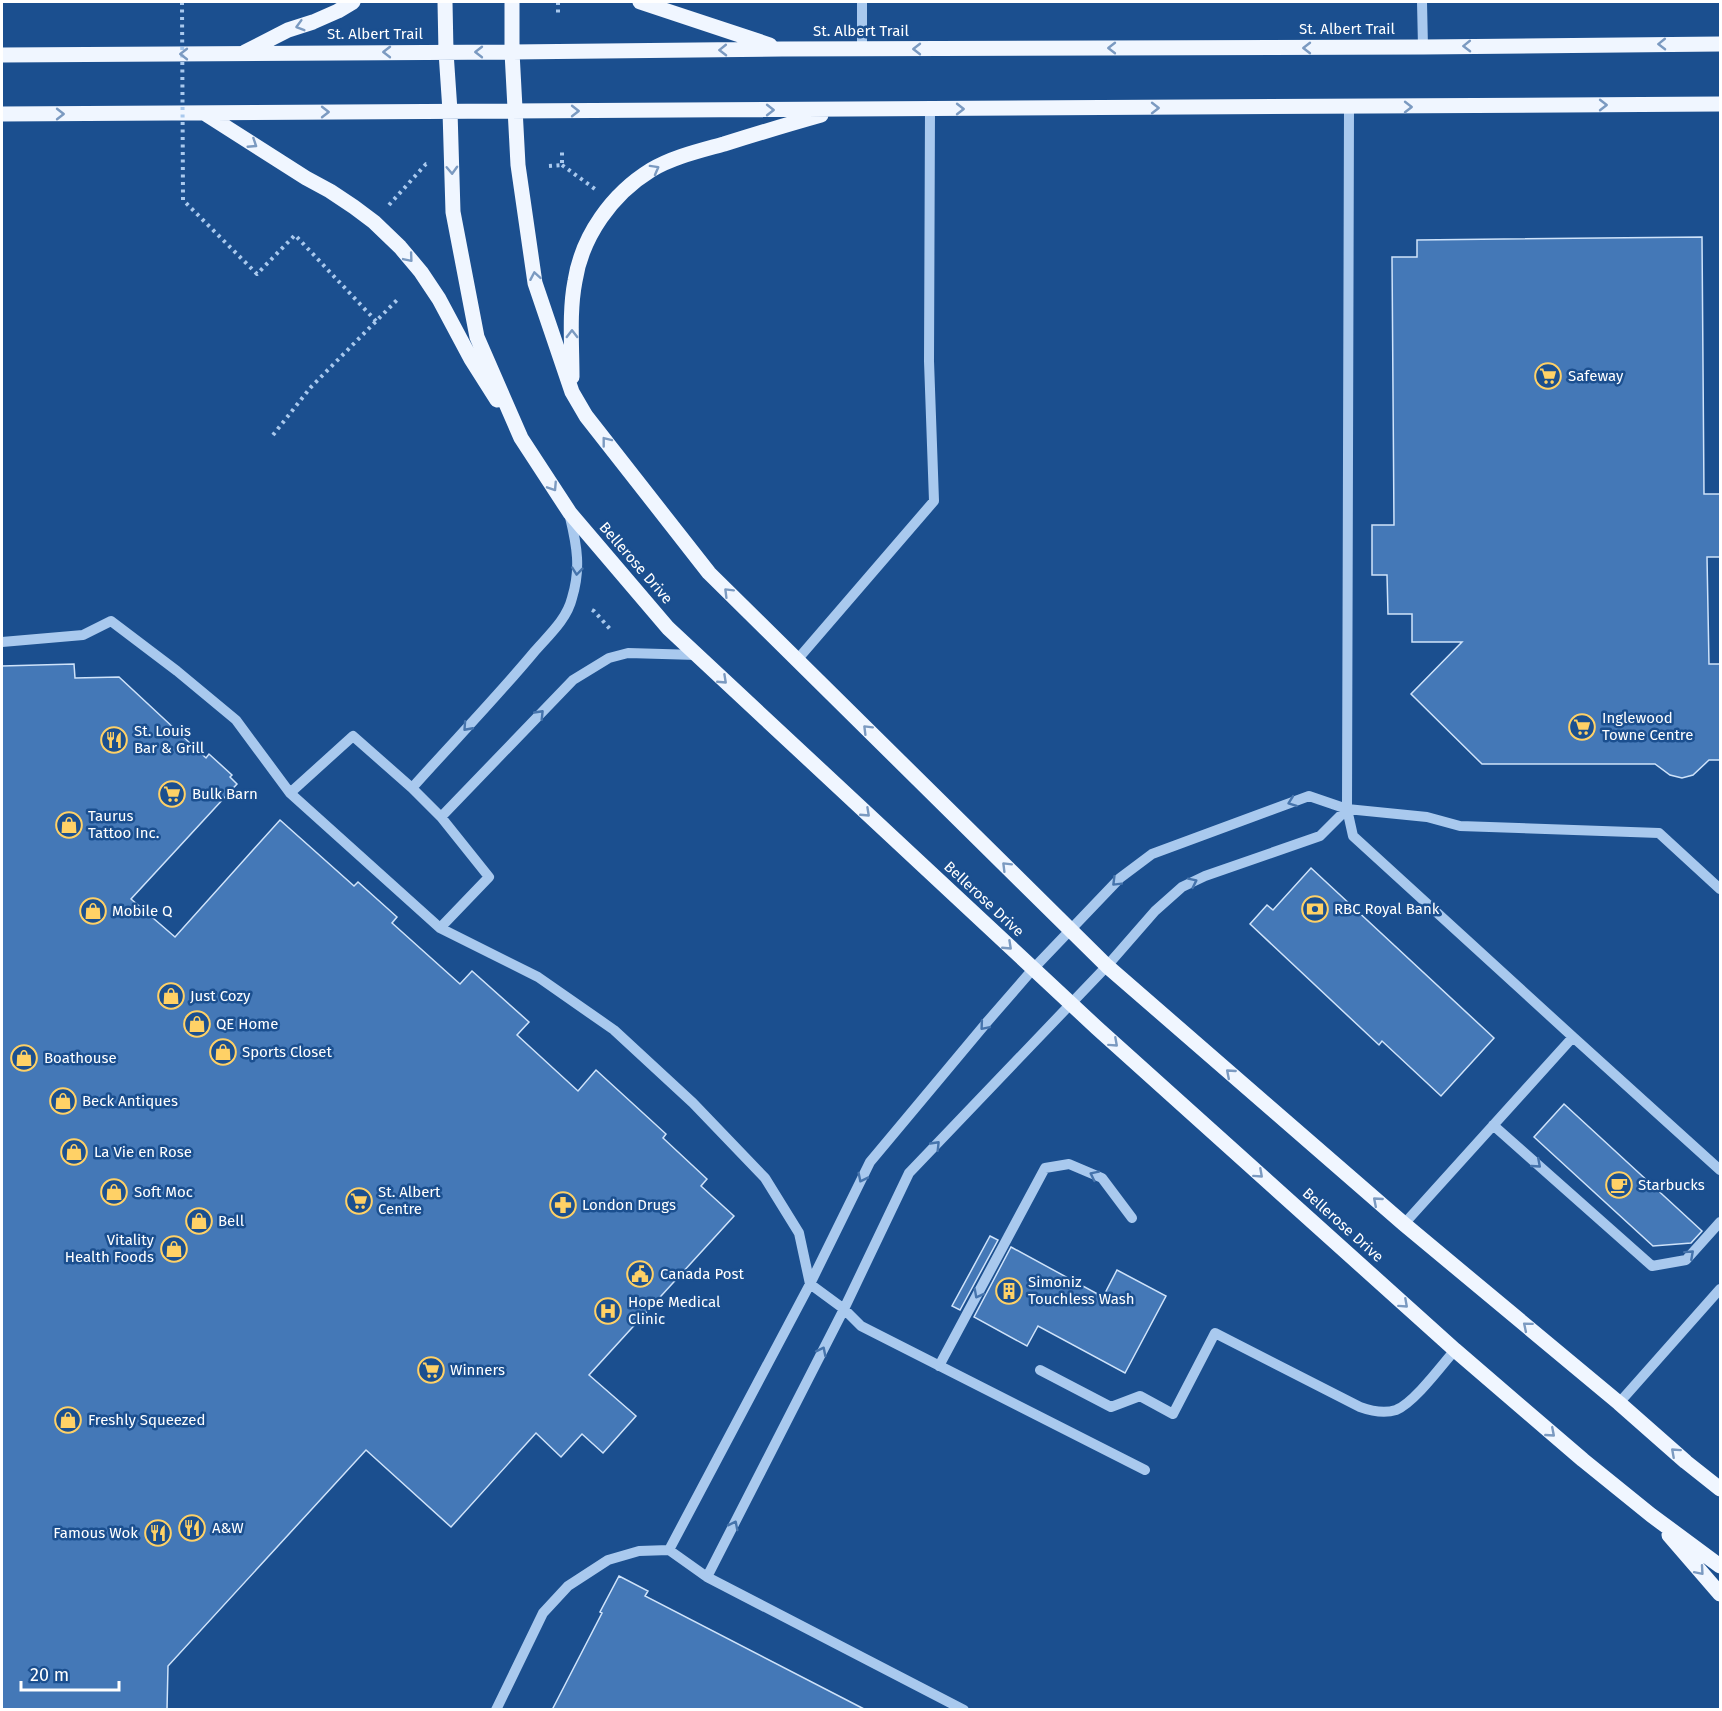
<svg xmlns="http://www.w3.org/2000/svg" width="1722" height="1711" font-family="'Fira Sans',sans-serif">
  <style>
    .building { fill: #4478b7; stroke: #cfe3fa; stroke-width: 1.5 }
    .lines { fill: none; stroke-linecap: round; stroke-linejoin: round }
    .path { stroke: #a9c9ee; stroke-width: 4; stroke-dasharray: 3 4.5; stroke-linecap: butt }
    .minor { stroke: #a9c9ee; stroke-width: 10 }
    .major { stroke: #f0f6ff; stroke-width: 15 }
    .path-bridge { stroke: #a9c9ee; stroke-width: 4; stroke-dasharray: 3 4.5; stroke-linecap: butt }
    .oneway { stroke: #7b9ac1 }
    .oneway2 { stroke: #4674ac }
    .labels { text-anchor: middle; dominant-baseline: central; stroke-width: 5; stroke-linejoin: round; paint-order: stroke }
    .street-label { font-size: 15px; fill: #fff; stroke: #1b4f8f }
    .poi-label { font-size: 15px; fill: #fff; stroke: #1b4f8f; text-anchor: start }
  </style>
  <rect width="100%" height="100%" fill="#1b4f8f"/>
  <!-- building -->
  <path class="building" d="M 1702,237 L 1704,494 L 1720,494 L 1720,557 L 1707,557 L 1709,664 L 1720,664 L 1720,760 L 1709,760 L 1693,775 L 1682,778 L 1670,775 L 1655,764 L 1482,764 L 1411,694 L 1462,642 L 1412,642 L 1412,614 L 1388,614 L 1387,575 L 1372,575 L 1372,525 L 1394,525 L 1392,257 L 1417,257 L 1417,240 Z
    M 74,664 L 75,678 L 119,677 L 206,758 L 209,754 L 232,775 L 230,777 L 237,784 L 131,899 L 175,937 L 280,820 L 354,886 L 358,882 L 397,917 L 392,923 L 460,984 L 472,971 L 529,1022 L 517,1035 L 578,1091 L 596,1070 L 666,1134 L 663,1138 L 707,1179 L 701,1186 L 734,1216 L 589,1375 L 636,1416 L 603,1453 L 582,1434 L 561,1457 L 536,1433 L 451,1527 L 366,1450 L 168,1666 L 167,1710 L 2,1710 L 2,666 Z
    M 1311,868 L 1494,1038 L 1441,1096 L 1382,1041 L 1379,1045 L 1250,924 L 1267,905 L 1273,910 Z
    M 1564,1104 L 1702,1231 L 1691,1243 L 1653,1246 L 1534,1137 Z
    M 990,1236 L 998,1240 L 960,1310 L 952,1306 Z
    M 1011,1247 L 1103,1297 L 1117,1270 L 1166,1296 L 1125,1373 L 1038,1326 L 1027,1346 L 974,1317 Z
    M 619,1576 L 648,1591 L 645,1596 L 866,1710 L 552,1710 L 602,1613 L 600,1612 Z"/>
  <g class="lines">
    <!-- path -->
    <path class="path" d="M 558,2 L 558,14
      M 562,165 L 595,189
      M 549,166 L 562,165 L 562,150
      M 389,205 L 426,164 L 429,164
      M 273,435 L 311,387 L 397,300
      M 592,610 L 594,611 L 610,629"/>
    <!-- minor -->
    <path class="minor" d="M 1422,2 L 1423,47
      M 862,50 L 862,2
      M 1349,107 L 1347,809 L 1353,836 L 1573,1037
      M 2,642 L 83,635 L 111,621 L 177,671 L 236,720 L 290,793 L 440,928 L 538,977 L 614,1030 L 693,1103 L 765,1178 L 799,1233 L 810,1284 L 844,1309 L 861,1326 L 1145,1470
      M 797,660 L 934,501 L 929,361 L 930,109
      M 412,788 C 453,742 496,698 535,651 C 549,635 567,619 572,598 C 581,569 577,546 570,517
      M 290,793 L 353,736 L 412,788 L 441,817 L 489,877 L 440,928
      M 441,817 L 573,680 L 609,658 L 628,653 L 697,655
      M 1493,1125 L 1652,1266 L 1686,1260 L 1720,1222
      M 1404,1224 L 1573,1037 L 1720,1170
      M 939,1366 L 1045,1168 L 1069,1164 L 1102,1178 L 1132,1218
      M 1040,1370 L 1111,1407 L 1140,1396 L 1173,1414 L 1215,1333 L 1360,1407 C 1371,1411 1384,1414 1396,1410 C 1414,1403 1442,1365 1455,1350
      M 1619,1403 L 1720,1289
      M 669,1550 L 810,1284 L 870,1162 L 987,1022 L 1033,969 L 1120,878 L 1152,854 L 1309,796 L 1347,809 L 1427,817 L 1460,826 L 1659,833 L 1720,889
      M 707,1577 L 844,1309 L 909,1173 L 1107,966 L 1155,911 L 1182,887 L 1205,876 L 1320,836 L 1347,809
      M 496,1710 L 543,1613 L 568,1586 L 608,1560 L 639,1551 L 669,1550 L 707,1577 L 964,1710"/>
    <!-- major -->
    <path class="major" d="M 445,2 L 446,52 L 450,111 L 453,212 L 477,337 L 521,438 L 570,513 L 668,628 L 1097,1028 L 1455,1350 L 1583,1460 L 1651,1515 L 1720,1566
      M 512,2 L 512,52 L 518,165 L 535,283 L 572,392 L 586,416 L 709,573 L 1107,966 L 1404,1224 L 1619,1403 L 1686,1462 L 1720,1489
      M 640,2 L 770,45
      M 245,52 L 288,30 L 313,22 L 338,11 L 353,2
      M 2,55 L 512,52 L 782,49 L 1423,47 L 1720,44
      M 204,113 L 306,178 L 330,191 L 354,207 L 374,222 L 400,247 L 421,272 L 439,299 L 471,359 L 497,400
      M 2,114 L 1720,104
      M 572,377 C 572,345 569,312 575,281 C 582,236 612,194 651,170 C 673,157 699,151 724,144 C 756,134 789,124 821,115
      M 1669,1535 L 1720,1594"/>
    <!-- path-bridge -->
    <path class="path-bridge" d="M 182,2 L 183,200 L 257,274 L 295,235 L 376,321"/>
  </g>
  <!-- one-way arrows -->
  <defs><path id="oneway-chevron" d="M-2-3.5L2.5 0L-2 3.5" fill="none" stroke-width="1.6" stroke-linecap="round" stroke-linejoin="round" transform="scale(1.5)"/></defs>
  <g class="oneway">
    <use href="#oneway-chevron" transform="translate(300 26) rotate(164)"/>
    <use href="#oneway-chevron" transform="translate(1662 44) rotate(179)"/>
    <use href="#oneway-chevron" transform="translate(1467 46) rotate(179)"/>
    <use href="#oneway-chevron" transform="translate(1112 48) rotate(180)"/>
    <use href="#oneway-chevron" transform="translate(1307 48) rotate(180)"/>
    <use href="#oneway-chevron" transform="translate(917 49) rotate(180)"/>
    <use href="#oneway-chevron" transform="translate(723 50) rotate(179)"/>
    <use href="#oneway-chevron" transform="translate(387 52) rotate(180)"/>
    <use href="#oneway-chevron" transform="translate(479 52) rotate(-180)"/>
    <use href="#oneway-chevron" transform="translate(184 54) rotate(180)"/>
    <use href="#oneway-chevron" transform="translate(1603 105)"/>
    <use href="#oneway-chevron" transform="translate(1408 107)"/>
    <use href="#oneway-chevron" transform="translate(1155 108)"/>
    <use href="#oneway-chevron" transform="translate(960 109)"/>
    <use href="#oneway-chevron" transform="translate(770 110)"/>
    <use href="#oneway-chevron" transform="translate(575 111)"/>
    <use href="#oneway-chevron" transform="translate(325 112)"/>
    <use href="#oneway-chevron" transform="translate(60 114)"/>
    <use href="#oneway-chevron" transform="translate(253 144) rotate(33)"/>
    <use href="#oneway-chevron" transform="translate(655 169) rotate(-29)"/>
    <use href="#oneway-chevron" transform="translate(452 170) rotate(88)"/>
    <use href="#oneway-chevron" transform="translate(409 258) rotate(50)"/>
    <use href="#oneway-chevron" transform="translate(535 276) rotate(-100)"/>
    <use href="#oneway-chevron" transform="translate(572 334) rotate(-90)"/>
    <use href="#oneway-chevron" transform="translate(606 441) rotate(-128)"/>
    <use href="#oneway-chevron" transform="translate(553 487) rotate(57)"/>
    <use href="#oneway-chevron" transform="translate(728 592) rotate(-135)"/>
    <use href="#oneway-chevron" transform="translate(723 680) rotate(43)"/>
    <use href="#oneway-chevron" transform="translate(867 729) rotate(-135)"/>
    <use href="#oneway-chevron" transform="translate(866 813) rotate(43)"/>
    <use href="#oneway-chevron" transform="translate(1006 866) rotate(-135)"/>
    <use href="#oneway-chevron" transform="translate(1008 946) rotate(43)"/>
    <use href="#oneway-chevron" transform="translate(1114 1043) rotate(42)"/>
    <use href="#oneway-chevron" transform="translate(1230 1073) rotate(-139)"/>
    <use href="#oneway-chevron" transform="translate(1259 1174) rotate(42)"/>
    <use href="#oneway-chevron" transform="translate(1377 1201) rotate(-139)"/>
    <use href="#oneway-chevron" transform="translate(1404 1304) rotate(42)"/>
    <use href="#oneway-chevron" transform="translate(1527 1326) rotate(-140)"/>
    <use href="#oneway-chevron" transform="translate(1551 1433) rotate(41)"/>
    <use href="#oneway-chevron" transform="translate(1675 1452) rotate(-138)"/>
    <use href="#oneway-chevron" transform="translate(1700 1571) rotate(49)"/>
  </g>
  <g class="oneway2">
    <use href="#oneway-chevron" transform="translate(577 571) rotate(96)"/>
    <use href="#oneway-chevron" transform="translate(540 714) rotate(-46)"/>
    <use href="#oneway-chevron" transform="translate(467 727) rotate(132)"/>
    <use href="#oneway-chevron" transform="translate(1292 802) rotate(160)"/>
    <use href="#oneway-chevron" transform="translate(1116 882) rotate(135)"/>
    <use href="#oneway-chevron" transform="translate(1193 882) rotate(-26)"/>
    <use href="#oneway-chevron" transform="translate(984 1026) rotate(130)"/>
    <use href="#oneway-chevron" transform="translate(936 1145) rotate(-46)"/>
    <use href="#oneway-chevron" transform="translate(1537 1164) rotate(41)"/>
    <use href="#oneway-chevron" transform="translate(1094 1175) rotate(-154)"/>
    <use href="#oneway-chevron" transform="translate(862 1178) rotate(116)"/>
    <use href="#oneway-chevron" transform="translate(1690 1254) rotate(-42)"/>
    <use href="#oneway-chevron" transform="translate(978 1294) rotate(118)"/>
    <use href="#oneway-chevron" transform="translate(822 1351) rotate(-63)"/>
    <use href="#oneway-chevron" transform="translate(734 1525) rotate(-63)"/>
  </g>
  <!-- icons -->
  <defs>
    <g id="supermarket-ring" transform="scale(1.35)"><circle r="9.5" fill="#1b4f8f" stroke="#ffd166" stroke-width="1.5"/><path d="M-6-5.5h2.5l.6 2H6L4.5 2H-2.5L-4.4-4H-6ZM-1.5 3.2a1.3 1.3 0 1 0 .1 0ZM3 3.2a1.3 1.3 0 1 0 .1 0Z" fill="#ffd166"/></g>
    <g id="restaurant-ring" transform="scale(1.35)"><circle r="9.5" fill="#1b4f8f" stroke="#ffd166" stroke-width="1.5"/><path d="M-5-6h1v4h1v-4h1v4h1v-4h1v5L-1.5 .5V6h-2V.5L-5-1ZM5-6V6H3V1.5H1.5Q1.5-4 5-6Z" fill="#ffd166"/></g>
    <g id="shop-ring" transform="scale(1.35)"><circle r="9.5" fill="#1b4f8f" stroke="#ffd166" stroke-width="1.5"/><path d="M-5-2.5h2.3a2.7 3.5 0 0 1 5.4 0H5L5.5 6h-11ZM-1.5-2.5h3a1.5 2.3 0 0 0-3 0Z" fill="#ffd166"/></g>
    <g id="bank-ring" transform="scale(1.35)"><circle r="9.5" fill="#1b4f8f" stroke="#ffd166" stroke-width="1.5"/><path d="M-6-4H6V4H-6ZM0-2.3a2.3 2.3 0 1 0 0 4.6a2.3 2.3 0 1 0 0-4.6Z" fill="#ffd166"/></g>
    <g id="cafe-ring" transform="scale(1.35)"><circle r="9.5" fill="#1b4f8f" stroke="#ffd166" stroke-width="1.5"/><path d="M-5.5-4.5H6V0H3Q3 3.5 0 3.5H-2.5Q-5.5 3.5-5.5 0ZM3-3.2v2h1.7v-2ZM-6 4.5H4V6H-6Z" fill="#ffd166"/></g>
    <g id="pharmacy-ring" transform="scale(1.35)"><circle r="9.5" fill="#1b4f8f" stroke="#ffd166" stroke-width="1.5"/><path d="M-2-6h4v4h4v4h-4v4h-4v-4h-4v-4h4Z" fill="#ffd166"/></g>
    <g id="civic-ring" transform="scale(1.35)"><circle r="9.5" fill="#1b4f8f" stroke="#ffd166" stroke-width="1.5"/><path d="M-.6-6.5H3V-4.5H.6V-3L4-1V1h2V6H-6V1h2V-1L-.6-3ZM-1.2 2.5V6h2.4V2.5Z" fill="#ffd166"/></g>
    <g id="building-ring" transform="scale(1.35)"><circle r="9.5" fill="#1b4f8f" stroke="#ffd166" stroke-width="1.5"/><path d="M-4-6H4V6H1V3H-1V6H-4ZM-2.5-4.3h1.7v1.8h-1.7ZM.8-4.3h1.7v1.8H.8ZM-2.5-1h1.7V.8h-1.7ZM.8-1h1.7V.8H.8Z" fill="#ffd166"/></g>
    <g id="hospital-ring" transform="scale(1.35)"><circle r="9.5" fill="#1b4f8f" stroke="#ffd166" stroke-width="1.5"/><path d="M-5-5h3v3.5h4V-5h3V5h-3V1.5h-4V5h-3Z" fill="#ffd166"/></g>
  </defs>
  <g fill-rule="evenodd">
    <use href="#supermarket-ring" x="1548" y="376"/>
    <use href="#supermarket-ring" x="1582" y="727"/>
    <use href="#restaurant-ring" x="114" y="740"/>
    <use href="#supermarket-ring" x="172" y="794"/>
    <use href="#shop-ring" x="69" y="825"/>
    <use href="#bank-ring" x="1315" y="909"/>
    <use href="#shop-ring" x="93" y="911"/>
    <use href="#shop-ring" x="171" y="996"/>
    <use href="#shop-ring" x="197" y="1024"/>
    <use href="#shop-ring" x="223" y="1052"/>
    <use href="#shop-ring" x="24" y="1058"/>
    <use href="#shop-ring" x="63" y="1101"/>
    <use href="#shop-ring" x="74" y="1152"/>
    <use href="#cafe-ring" x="1619" y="1185"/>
    <use href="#shop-ring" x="114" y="1192"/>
    <use href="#supermarket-ring" x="359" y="1201"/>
    <use href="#pharmacy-ring" x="563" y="1205"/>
    <use href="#shop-ring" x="199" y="1221"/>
    <use href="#shop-ring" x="174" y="1249"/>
    <use href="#civic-ring" x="640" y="1274"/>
    <use href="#building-ring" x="1009" y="1291"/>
    <use href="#hospital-ring" x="608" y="1311"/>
    <use href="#supermarket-ring" x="431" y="1370"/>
    <use href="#shop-ring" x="68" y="1420"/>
    <use href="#restaurant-ring" x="192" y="1528"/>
    <use href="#restaurant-ring" x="158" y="1533"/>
  </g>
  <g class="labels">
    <!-- street labels -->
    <g class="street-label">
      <text x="1347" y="29">St. Albert Trail</text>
      <text x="861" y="31">St. Albert Trail</text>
      <text x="375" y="34">St. Albert Trail</text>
      <text transform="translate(636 563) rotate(49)">Bellerose Drive</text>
      <text transform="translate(984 899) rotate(43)">Bellerose Drive</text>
      <text transform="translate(1343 1225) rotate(42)">Bellerose Drive</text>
    </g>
    <!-- poi labels -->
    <g class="poi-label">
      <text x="1568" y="376">Safeway</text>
      <text x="1602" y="718">Inglewood<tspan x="1602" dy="17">Towne Centre</tspan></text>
      <text x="134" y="731">St. Louis<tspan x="134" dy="17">Bar &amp; Grill</tspan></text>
      <text x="192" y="794">Bulk Barn</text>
      <text x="88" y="816">Taurus<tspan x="88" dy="17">Tattoo Inc.</tspan></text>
      <text x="1334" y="909">RBC Royal Bank</text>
      <text x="112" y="911">Mobile Q</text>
      <text x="190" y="996">Just Cozy</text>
      <text x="216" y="1024">QE Home</text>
      <text x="242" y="1052">Sports Closet</text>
      <text x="44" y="1058">Boathouse</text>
      <text x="82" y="1101">Beck Antiques</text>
      <text x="94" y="1152">La Vie en Rose</text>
      <text x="1638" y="1185">Starbucks</text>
      <text x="134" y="1192">Soft Moc</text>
      <text x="378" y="1192">St. Albert<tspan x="378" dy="17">Centre</tspan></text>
      <text x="582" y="1205">London Drugs</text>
      <text x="218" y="1221">Bell</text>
      <text x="154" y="1240" text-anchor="end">Vitality<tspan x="154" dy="17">Health Foods</tspan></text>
      <text x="660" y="1274">Canada Post</text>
      <text x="1028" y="1282">Simoniz<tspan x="1028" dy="17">Touchless Wash</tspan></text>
      <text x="628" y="1302">Hope Medical<tspan x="628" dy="17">Clinic</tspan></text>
      <text x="450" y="1370">Winners</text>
      <text x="88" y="1420">Freshly Squeezed</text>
      <text x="212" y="1528">A&amp;W</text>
      <text x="138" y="1533" text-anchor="end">Famous Wok</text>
    </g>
  </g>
  <!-- border -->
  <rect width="1722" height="1711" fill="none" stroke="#ffffff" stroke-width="6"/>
  <!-- scale -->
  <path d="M21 1681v9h98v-9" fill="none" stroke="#ffffff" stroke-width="3"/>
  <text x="30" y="1681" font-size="18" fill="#ffffff" stroke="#1b4f8f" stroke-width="4.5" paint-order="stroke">20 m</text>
</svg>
